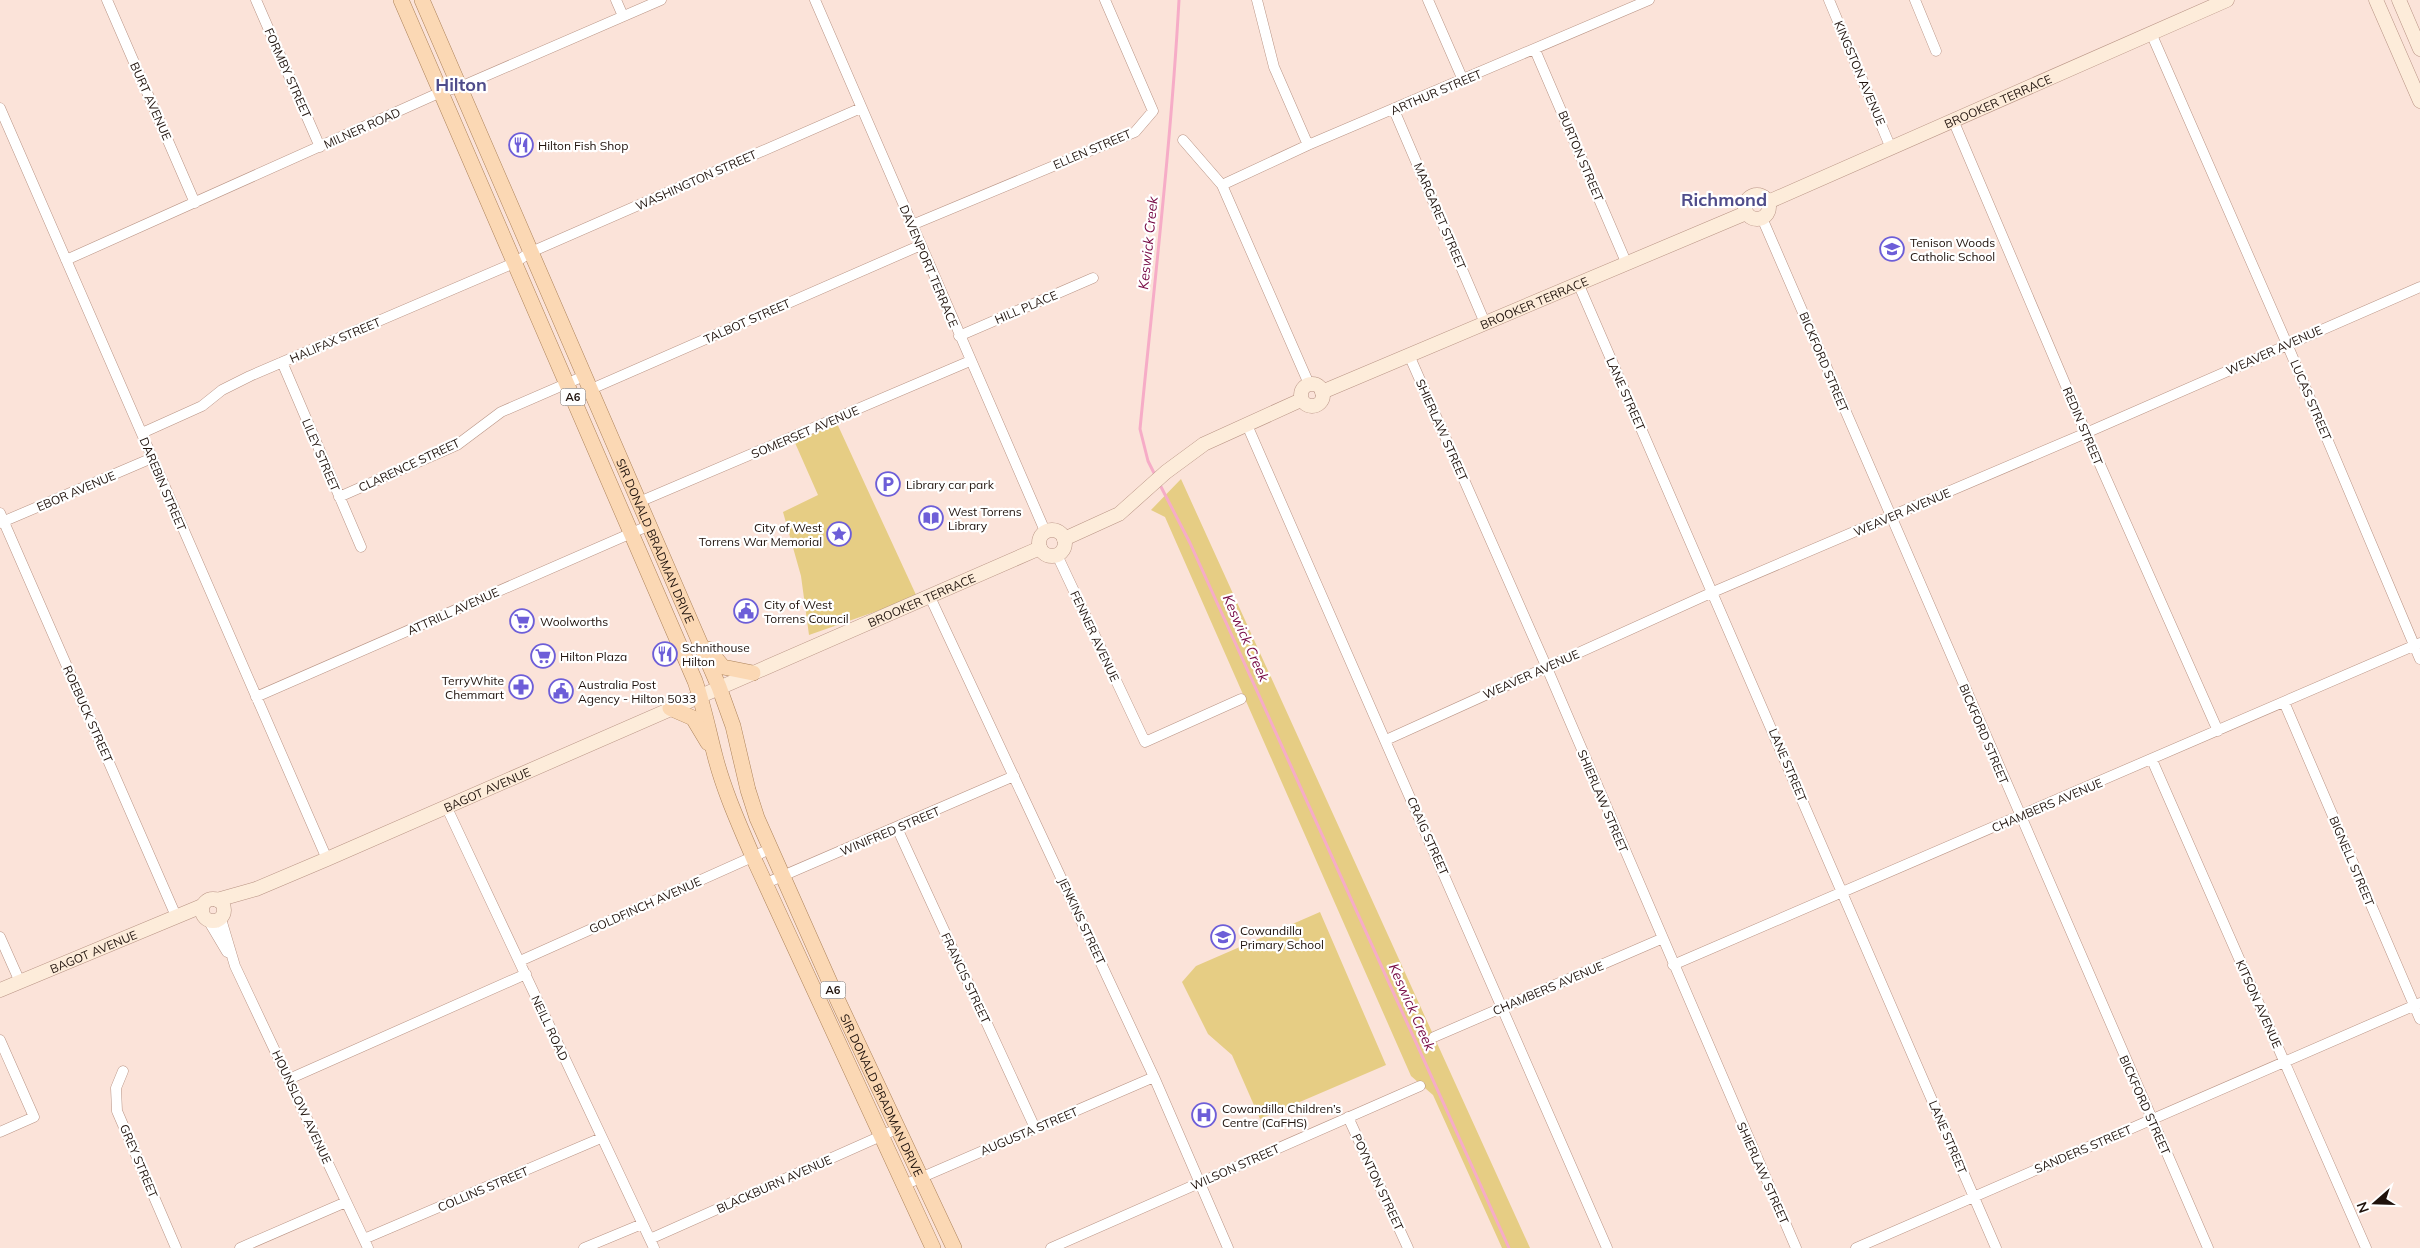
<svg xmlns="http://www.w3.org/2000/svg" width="2420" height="1248" font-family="Mulish,sans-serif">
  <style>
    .green { fill: #e6cd84 }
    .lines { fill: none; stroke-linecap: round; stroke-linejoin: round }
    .stream { stroke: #f6acc7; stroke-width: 3 }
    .street-casing { stroke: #b89384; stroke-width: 11 }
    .secondary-casing { stroke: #b89384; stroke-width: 15 }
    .primary-casing { stroke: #ac8259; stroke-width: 16 }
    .street { stroke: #fff; stroke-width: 10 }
    .secondary { stroke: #fdecda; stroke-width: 14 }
    .primary { stroke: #fbd8b4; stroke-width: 15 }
    .labels { text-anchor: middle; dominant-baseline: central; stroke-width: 4.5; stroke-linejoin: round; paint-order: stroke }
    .shield { fill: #fff; stroke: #625955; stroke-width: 1 }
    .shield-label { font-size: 11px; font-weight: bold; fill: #1f120c }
    .street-label { font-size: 12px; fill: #1f120c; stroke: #fff }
    .poi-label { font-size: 12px; fill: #1f120c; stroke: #fff; text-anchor: start }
    .water-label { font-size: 14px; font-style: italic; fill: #760944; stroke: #fff }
    .district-label { font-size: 18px; font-weight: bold; fill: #504d8b; stroke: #fff }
  </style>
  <rect width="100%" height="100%" fill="#fbe3d9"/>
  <!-- green -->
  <path class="green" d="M 835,419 L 917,597 L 809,635 L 801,576 L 783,512 L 818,495 L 792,436 Z
    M 1181,479 L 1530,1248 L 1502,1248 L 1433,1095 L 1411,1076 L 1165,517 L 1151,510 Z
    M 1320,912 L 1386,1065 L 1260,1119 L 1232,1055 L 1208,1034 L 1182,982 L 1196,966 Z"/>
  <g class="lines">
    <!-- stream -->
    <path class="stream" d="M 1156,477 L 1148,461 L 1140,429 C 1154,286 1171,144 1179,0
      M 1159,483 L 1190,543 L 1509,1248"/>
    <!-- street casing -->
    <g class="street-casing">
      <path id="street" d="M 107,0 L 195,203
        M 256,0 L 320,147
        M 616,0 L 623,16
        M 815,0 L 1045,531
        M 1257,0 L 1274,67 L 1308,145
        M 1428,0 L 1463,80
        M 1829,0 L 1890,146
        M 1915,0 L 1936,51
        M 2151,33 L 2287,344 L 2420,659
        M 1535,50 L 1626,262
        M 0,108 L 327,859
        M 1394,110 L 1485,323
        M 1953,120 L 2086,433 L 2218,731
        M 1183,140 L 1222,185
        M 1762,218 L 2208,1248
        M 912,225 L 1135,132 L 1153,111 L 1105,0
        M 66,260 L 441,92 L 460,87 L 661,0
        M 1578,283 L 1996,1248
        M 959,336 L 1093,278
        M 1409,355 L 1547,668 L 1796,1248
        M 282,362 L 361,547
        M 1309,384 L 1222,185 L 1308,145 L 1649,0
        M 573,397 L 921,245
        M 1247,425 L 1607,1248
        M 142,433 L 202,406 L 222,390 L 250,376 L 514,263 L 531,252 L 861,108
        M 339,497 L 457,445 L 501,412 L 584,376
        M 639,502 L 970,361
        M 0,513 L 176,916
        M 0,523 L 152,458
        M 1057,555 L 1145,742 L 1241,699
        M 930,597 L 1154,1077 L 1228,1248
        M 256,697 L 650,525
        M 2284,702 L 2420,1019
        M 1386,740 L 1713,592 L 2086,433 L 2420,287
        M 2152,760 L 2366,1248
        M 447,808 L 654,1248
        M 897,828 L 1035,1128
        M 764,884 L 1014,776
        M 221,919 L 235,966 L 368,1248
        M 208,920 L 227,952
        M 0,937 L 20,982
        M 520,961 L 770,849
        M 1673,965 L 2420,643
        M 1434,1037 L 1661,939
        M 0,1040 L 34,1117 L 0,1132
        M 123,1071 L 116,1088 L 117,1111 L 176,1248
        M 289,1079 L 526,974
        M 1348,1117 L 1408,1248
        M 904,1185 L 1154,1077
        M 364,1239 L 601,1138
        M 650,1239 L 899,1128
        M 240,1248 L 346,1202
        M 584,1248 L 642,1224
        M 1051,1248 L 1420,1086
        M 1856,1248 L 2420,1003"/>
    </g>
    <!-- secondary casing -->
    <g class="secondary-casing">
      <g id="secondary">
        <path d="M 2376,0 L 2420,101"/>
        <path d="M 2399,0 L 2420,49"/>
        <circle cx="1757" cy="207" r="12"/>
        <path id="s1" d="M 1768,202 L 2227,0"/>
        <circle cx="1312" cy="395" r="11"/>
        <path id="s2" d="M 1322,392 L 1746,213"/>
        <circle cx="1052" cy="543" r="13"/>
        <path d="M 1064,539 L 1119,514 L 1166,472 L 1204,444 L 1301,400"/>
        <circle cx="213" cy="910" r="11"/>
        <path id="s3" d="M 217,900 L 256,889 L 327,859 L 1040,548"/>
        <path id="s4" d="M 0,990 L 202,906"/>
      </g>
    </g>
    <!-- primary casing -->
    <g class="primary-casing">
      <g id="primary">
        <path d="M 401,0 L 695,681 C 704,707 708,729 715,756 C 724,791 739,824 753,857 L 933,1248"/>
        <path id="s5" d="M 422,0 L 719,687 L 733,726 L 748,790 L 757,818 L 839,1003 L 954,1248"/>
        <path d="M 708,649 L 723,667 L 753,673"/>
        <path d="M 670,708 L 693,718 L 708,743"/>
      </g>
    </g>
    <!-- street -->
    <use href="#street" class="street"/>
    <!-- secondary -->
    <use href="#secondary" class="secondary"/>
    <!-- primary -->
    <use href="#primary" class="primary"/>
  </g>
  <!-- icons -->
  <defs>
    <g id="restaurant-ring" transform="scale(1.25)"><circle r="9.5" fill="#fff" stroke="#6d5ed8" stroke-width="1.5"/><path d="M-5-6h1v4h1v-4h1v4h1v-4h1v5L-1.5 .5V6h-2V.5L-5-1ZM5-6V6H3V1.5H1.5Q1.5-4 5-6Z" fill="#6d5ed8"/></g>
    <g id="school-ring" transform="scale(1.25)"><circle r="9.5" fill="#fff" stroke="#6d5ed8" stroke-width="1.5"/><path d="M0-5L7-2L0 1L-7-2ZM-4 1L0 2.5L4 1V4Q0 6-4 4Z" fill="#6d5ed8"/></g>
    <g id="parking-ring" transform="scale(1.25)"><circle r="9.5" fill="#fff" stroke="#6d5ed8" stroke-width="1.5"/><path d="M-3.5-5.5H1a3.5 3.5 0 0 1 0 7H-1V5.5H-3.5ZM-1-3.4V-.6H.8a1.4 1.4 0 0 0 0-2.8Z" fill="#6d5ed8"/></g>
    <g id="library-ring" transform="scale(1.25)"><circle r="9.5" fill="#fff" stroke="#6d5ed8" stroke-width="1.5"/><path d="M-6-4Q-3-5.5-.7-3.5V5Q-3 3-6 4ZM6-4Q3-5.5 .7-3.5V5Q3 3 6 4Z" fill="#6d5ed8"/></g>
    <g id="sight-ring" transform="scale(1.25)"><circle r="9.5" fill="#fff" stroke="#6d5ed8" stroke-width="1.5"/><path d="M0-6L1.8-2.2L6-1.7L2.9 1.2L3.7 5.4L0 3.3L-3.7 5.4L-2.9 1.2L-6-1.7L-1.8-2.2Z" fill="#6d5ed8"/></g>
    <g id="civic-ring" transform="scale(1.25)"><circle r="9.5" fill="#fff" stroke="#6d5ed8" stroke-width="1.5"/><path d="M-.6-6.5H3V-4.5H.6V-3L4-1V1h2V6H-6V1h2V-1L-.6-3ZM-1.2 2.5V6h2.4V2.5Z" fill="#6d5ed8"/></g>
    <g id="supermarket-ring" transform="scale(1.25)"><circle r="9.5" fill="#fff" stroke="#6d5ed8" stroke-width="1.5"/><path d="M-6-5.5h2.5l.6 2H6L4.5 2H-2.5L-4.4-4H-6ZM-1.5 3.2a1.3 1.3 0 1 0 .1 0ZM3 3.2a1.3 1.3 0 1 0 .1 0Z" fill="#6d5ed8"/></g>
    <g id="pharmacy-ring" transform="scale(1.25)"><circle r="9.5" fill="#fff" stroke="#6d5ed8" stroke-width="1.5"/><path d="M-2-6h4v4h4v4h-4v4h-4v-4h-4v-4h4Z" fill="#6d5ed8"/></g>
    <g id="hospital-ring" transform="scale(1.25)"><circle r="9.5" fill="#fff" stroke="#6d5ed8" stroke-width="1.5"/><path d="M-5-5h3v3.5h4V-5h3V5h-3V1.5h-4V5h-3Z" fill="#6d5ed8"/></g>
  </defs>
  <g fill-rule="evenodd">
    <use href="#restaurant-ring" x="521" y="145"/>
    <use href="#school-ring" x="1892" y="249"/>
    <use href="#parking-ring" x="888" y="484"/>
    <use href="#library-ring" x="931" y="518"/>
    <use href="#sight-ring" x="839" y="534"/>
    <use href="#civic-ring" x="746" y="611"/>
    <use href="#supermarket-ring" x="522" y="621"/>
    <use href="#restaurant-ring" x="665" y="654"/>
    <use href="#supermarket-ring" x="543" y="656"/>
    <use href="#pharmacy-ring" x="521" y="687"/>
    <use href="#civic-ring" x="561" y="691"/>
    <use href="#school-ring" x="1223" y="937"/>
    <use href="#hospital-ring" x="1204" y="1115"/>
  </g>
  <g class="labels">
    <!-- shield labels -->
    <g class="shield">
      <rect x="560.5" y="388.5" width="25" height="17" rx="4"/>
      <rect x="820.5" y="981.5" width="25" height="17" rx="4"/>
    </g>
    <g class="shield-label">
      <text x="573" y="397">A6</text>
      <text x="833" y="990">A6</text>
    </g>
    <!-- street labels -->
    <g class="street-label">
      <text transform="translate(288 73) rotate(66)">FORMBY STREET</text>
      <text transform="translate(1860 73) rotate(67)">KINGSTON AVENUE</text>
      <text transform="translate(1436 92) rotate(-23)">ARTHUR STREET</text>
      <text stroke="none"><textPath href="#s1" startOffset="251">BROOKER TERRACE</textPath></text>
      <text transform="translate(151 101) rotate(66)">BURT AVENUE</text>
      <text transform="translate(362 128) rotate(-24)">MILNER ROAD</text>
      <text transform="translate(1092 149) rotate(-23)">ELLEN STREET</text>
      <text transform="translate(1581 156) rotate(67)">BURTON STREET</text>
      <text transform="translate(696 180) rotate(-24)">WASHINGTON STREET</text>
      <text transform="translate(1440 216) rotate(67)">MARGARET STREET</text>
      <text transform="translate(929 266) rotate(67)">DAVENPORT TERRACE</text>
      <text stroke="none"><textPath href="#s2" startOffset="230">BROOKER TERRACE</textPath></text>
      <text transform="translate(1026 307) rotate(-23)">HILL PLACE</text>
      <text transform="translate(747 321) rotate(-24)">TALBOT STREET</text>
      <text transform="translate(335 340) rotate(-23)">HALIFAX STREET</text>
      <text transform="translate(2274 350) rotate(-24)">WEAVER AVENUE</text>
      <text transform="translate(1824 362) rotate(67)">BICKFORD STREET</text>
      <text transform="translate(1626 394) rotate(66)">LANE STREET</text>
      <text transform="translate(2311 400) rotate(67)">LUCAS STREET</text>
      <text transform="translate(2083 426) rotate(67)">REDIN STREET</text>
      <text transform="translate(1442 430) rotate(66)">SHIERLAW STREET</text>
      <text transform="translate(805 432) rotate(-23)">SOMERSET AVENUE</text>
      <text transform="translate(321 455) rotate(67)">LILEY STREET</text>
      <text transform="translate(409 465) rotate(-25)">CLARENCE STREET</text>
      <text transform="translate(163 484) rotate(67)">DAREBIN STREET</text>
      <text transform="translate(76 491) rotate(-23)">EBOR AVENUE</text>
      <text transform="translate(1902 512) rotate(-23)">WEAVER AVENUE</text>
      <text stroke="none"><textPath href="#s5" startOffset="589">SIR DONALD BRADMAN DRIVE</textPath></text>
      <text stroke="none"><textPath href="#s3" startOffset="766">BROOKER TERRACE</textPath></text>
      <text transform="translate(453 611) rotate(-24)">ATTRILL AVENUE</text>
      <text transform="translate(1095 636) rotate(65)">FENNER AVENUE</text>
      <text transform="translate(1531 674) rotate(-24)">WEAVER AVENUE</text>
      <text transform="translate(88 714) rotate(66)">ROEBUCK STREET</text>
      <text transform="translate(1984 734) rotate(67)">BICKFORD STREET</text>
      <text transform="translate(1788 765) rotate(67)">LANE STREET</text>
      <text stroke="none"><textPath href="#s3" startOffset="292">BAGOT AVENUE</textPath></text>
      <text transform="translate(1603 801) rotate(67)">SHIERLAW STREET</text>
      <text transform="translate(2047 805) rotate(-23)">CHAMBERS AVENUE</text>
      <text transform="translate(890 831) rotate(-23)">WINIFRED STREET</text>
      <text transform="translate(1428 836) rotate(66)">CRAIG STREET</text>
      <text transform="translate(2352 861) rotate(67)">BIGNELL STREET</text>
      <text transform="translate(645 905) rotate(-24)">GOLDFINCH AVENUE</text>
      <text transform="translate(1082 921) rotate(65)">JENKINS STREET</text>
      <text stroke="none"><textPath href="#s4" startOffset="101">BAGOT AVENUE</textPath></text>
      <text transform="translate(966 978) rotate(65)">FRANCIS STREET</text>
      <text transform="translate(1548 988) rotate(-23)">CHAMBERS AVENUE</text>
      <text transform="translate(2259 1004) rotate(66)">KITSON AVENUE</text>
      <text transform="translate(550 1028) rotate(65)">NEILL ROAD</text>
      <text stroke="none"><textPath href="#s5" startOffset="1189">SIR DONALD BRADMAN DRIVE</textPath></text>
      <text transform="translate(2145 1105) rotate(66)">BICKFORD STREET</text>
      <text transform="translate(302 1107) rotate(65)">HOUNSLOW AVENUE</text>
      <text transform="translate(1029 1131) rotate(-23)">AUGUSTA STREET</text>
      <text transform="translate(1948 1137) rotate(67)">LANE STREET</text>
      <text transform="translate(2083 1149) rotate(-23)">SANDERS STREET</text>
      <text transform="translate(139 1161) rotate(67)">GREY STREET</text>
      <text transform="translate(1235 1167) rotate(-24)">WILSON STREET</text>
      <text transform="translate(1763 1173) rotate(66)">SHIERLAW STREET</text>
      <text transform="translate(1378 1182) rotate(65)">POYNTON STREET</text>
      <text transform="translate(774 1184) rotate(-24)">BLACKBURN AVENUE</text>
      <text transform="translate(483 1189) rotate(-23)">COLLINS STREET</text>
    </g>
    <!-- poi labels -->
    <g class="poi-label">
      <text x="538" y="145">Hilton Fish Shop</text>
      <text x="1910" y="242">Tenison Woods<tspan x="1910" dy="14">Catholic School</tspan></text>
      <text x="906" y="484">Library car park</text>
      <text x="948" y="511">West Torrens<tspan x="948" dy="14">Library</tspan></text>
      <text x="822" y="527" text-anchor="end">City of West<tspan x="822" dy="14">Torrens War Memorial</tspan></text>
      <text x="764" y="604">City of West<tspan x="764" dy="14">Torrens Council</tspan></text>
      <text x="540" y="621">Woolworths</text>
      <text x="682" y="647">Schnithouse<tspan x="682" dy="14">Hilton</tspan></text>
      <text x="560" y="656">Hilton Plaza</text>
      <text x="504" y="680" text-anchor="end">TerryWhite<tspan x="504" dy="14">Chemmart</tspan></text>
      <text x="578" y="684">Australia Post<tspan x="578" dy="14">Agency - Hilton 5033</tspan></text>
      <text x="1240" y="930">Cowandilla<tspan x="1240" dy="14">Primary School</tspan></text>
      <text x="1222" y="1108">Cowandilla Children’s<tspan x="1222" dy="14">Centre (CaFHS)</tspan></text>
    </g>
    <!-- water labels -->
    <g class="water-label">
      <text transform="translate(1148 243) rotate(-84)">Keswick Creek</text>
      <text transform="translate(1246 638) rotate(66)">Keswick Creek</text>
      <text transform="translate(1412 1007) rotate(66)">Keswick Creek</text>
    </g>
    <!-- district labels -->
    <g class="district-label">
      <text x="461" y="84">Hilton</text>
      <text x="1724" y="199">Richmond</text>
    </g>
  </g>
  <!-- north arrow -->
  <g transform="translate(2375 1203) rotate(250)" stroke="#ffffff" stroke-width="4" paint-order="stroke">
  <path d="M0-4L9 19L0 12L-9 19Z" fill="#1f120c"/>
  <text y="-8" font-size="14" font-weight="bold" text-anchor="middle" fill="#1f120c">N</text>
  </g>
</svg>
